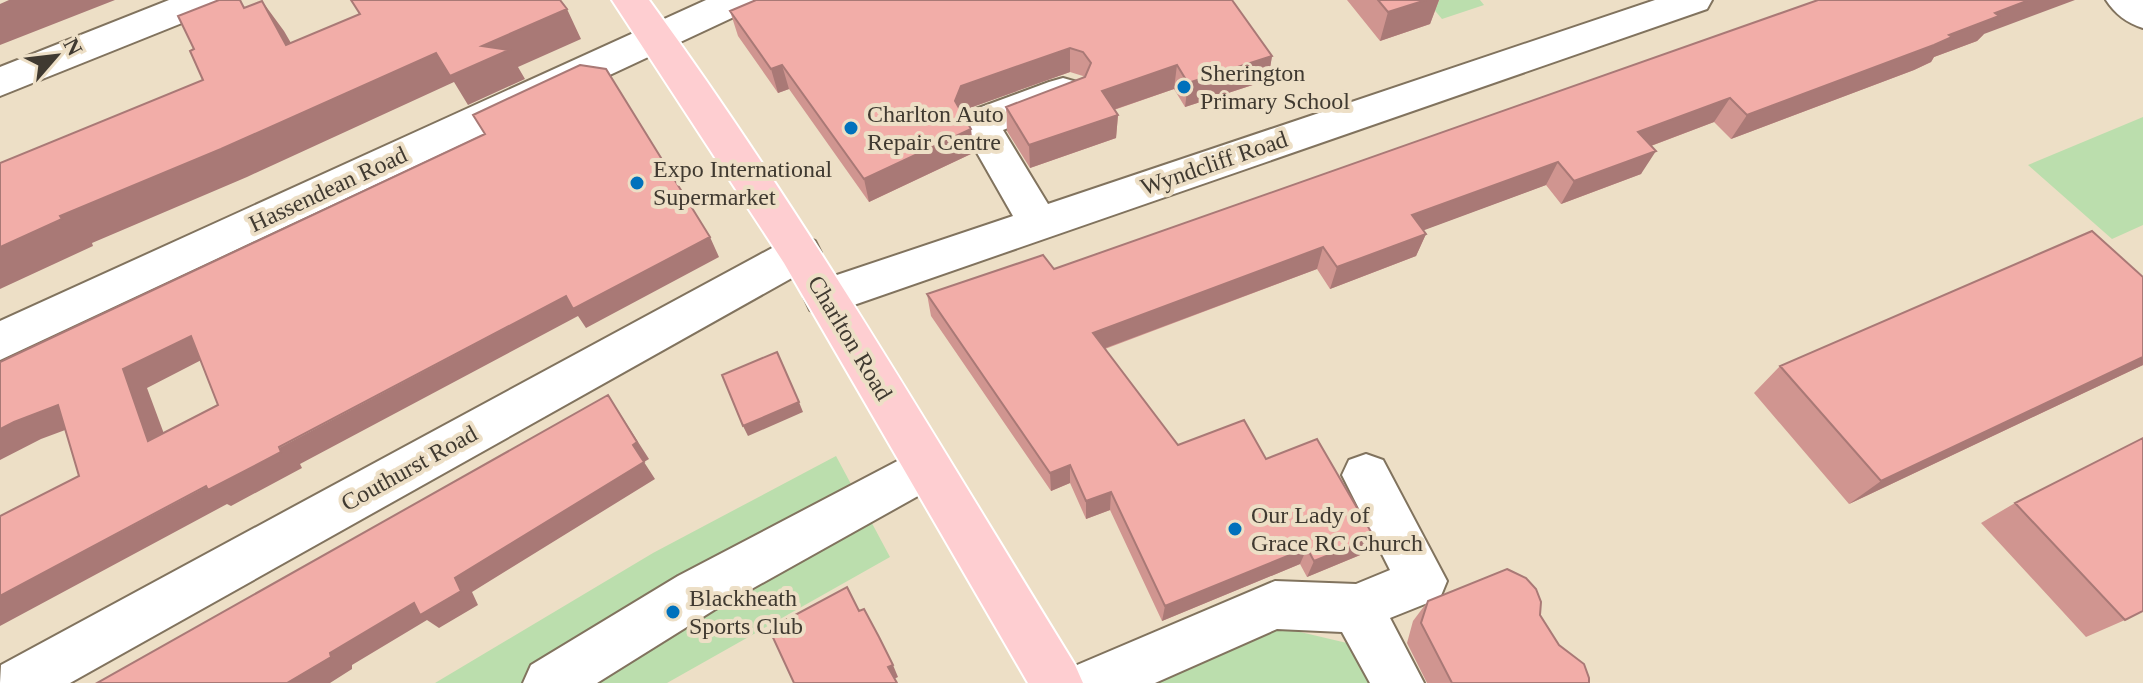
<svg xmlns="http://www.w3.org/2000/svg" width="2143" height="683" font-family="Georgia,serif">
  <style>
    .green { fill: #bbdead }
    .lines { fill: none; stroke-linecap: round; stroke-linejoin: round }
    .minor-casing { stroke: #81735e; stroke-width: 4 }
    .major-casing { stroke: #fff; stroke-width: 4 }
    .minor { fill: #fff; fill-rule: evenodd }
    .major { fill: #feced1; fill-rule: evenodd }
    .wall { fill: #d09590 }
    .shaded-wall { fill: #a97976 }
    .building { fill: #f2ada8; stroke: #a97976; stroke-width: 2; fill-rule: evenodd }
    .poi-dot { fill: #0071bc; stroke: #eddfc6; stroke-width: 3 }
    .labels { text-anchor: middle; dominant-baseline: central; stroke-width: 8; stroke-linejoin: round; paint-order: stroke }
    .poi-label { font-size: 24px; fill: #403a31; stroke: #eddfc6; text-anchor: start }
    .street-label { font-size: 24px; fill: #403a31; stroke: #eddfc6 }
  </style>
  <rect width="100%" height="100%" fill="#eddfc6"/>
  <!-- green -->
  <path class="green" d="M 1426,0 L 1480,0 L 1484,5 L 1442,19 Z
    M 2143,117 L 2143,225 L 2112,239 L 2028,165 Z
    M 836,456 L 890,557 L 667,683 L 435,683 L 653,553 Z
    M 1279,627 L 1347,643 L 1370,683 L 1152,683 Z"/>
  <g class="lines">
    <!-- minor casing -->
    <g class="minor-casing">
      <path id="minor" d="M 169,0 L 222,0 L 217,9 L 0,96 L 0,67 Z
        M 706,0 L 756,0 L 751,9 L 0,360 L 0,321 Z
        M 1655,0 L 1712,0 L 1707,9 L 825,315 L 810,310 L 804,297 L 810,284 L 1013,216 L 960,123 L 965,113 L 1049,82 L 1063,78 L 1077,82 L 1082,92 L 1077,102 L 1003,130 L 1048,204 Z
        M 2106,0 L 2143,0 L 2143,28 C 2127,23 2115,14 2106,0 Z
        M 800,236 L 815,241 L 821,253 L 815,265 L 70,683 L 0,683 L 1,665 L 785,241 Z
        M 926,446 L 943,452 L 949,467 L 943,482 L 714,610 L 597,683 L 523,683 L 531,665 L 678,576 Z
        M 1366,454 L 1383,460 L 1447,581 L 1440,598 L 1390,618 L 1424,683 L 1370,683 L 1342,632 L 1277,629 L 1155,683 L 1069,683 L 1077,665 L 1275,581 L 1356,584 L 1390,570 L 1342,475 L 1349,460 Z"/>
    </g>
    <!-- major casing -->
    <g class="major-casing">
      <path id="major" d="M 612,0 L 649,0 C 804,213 937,441 1075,665 L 1083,683 L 1028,683 L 784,263 Z"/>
    </g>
    <!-- minor -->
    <use href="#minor" class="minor"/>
    <!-- major -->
    <use href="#major" class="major"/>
  </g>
  <!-- wall -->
  <path class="wall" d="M 1347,0 L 1439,0 L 1430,24 L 1380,41 Z
    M 730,11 L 1272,56 L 1268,80 L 1185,107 L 1174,89 L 1114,110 L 1118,115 L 1116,138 L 1030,168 L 1007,131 L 1006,107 L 1084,77 L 1083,76 L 1070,72 L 964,110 L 962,114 L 971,129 L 973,153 L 869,202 L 789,89 L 778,93 L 738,36 Z
    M 1984,34 L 1977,41 L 1934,57 L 1931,62 L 1914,70 L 1731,139 L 1714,122 L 1651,146 L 1641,174 L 1561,204 L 1546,185 L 1423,230 L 1426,234 L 1416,256 L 1330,289 L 1317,269 L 1105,349 L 1178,445 L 1266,459 L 1365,553 L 1307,577 L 1300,564 L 1162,621 L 1110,510 L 1086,519 L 1070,483 L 1051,491 L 931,316 L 927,294 L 1054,269 Z
    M 2143,365 L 1849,504 L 1754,393 L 1780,366 Z
    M 2015,503 L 2125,620 L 2086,637 L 1981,523 Z
    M 1428,601 L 1540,615 L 1559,645 L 1589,683 L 1427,683 L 1407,643 L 1413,621 Z"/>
  <!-- shaded-wall -->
  <path class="shaded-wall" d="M 9,0 L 115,0 L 0,45 L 0,4 Z
    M 1426,0 L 1439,0 L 1430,24 L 1380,41 L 1388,12 Z
    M 2029,0 L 2075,0 L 1984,34 L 1977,41 L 1934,57 L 1931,62 L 1914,70 L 1731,139 L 1747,115 L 1949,35 L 1995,13 Z
    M 262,1 L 284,31 L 309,74 L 286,45 Z
    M 567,9 L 581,39 L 518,67 L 525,79 L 468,105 L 454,82 L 247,177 L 92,243 L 93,246 L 0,289 L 0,247 L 60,216 L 436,53 L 482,46 Z
    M 1070,48 L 1070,72 L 964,110 L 957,124 L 955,101 L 961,86 Z
    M 1272,56 L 1268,80 L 1185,107 L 1188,83 Z
    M 782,65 L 789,89 L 778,93 L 771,69 Z
    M 1177,65 L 1174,89 L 1101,114 L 1102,91 Z
    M 1730,98 L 1714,122 L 1624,156 L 1638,132 Z
    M 1118,115 L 1116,138 L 1030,168 L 1029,145 Z
    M 971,129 L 973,153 L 869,202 L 864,179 Z
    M 1656,151 L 1641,174 L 1561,204 L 1574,181 Z
    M 1558,162 L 1546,185 L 1403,238 L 1412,215 Z
    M 1426,234 L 1416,256 L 1330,289 L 1337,267 Z
    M 710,237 L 719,257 L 586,328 L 578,316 L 300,464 L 302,468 L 231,506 L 227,504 L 0,626 L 0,596 L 566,296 Z
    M 1323,247 L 1317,269 L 1092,353 L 1093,333 Z
    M 191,336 L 213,354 L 147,388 L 173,458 L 148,441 L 123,369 Z
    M 2143,357 L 2143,365 L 1849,504 L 1881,481 Z
    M 608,395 L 649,459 L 644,462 L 655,479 L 472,592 L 478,605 L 439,628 L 427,620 L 352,665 L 352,669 L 330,683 L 287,683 L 330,653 L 455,578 L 633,445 Z
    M 799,402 L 803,412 L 748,436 L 743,426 Z
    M 58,405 L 84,423 L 41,439 L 0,460 L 0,429 L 14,422 Z
    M 1070,465 L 1070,483 L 1051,491 L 1050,473 Z
    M 1111,492 L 1110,510 L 1086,519 L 1086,501 Z
    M 1374,537 L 1365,553 L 1307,577 L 1314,561 Z
    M 1307,548 L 1300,564 L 1162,621 L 1165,606 Z
    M 893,665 L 898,677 L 894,679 L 888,667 Z"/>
  <!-- building -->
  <path class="building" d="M 219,0 L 240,0 L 244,8 L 262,1 L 286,45 L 360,14 L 351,0 L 560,0 L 567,9 L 482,46 L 509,50 L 450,76 L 436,53 L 221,149 L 60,216 L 62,219 L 0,247 L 0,163 L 203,80 L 190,51 L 194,49 L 178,16 Z
    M 756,0 L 1232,0 L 1272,56 L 1188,83 L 1177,65 L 1102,91 L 1118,115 L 1029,145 L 1006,107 L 1085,77 L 1091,63 L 1083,52 L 1070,48 L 961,86 L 955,101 L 971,129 L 864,179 L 782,65 L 771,69 L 730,11 Z
    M 1378,0 L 1426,0 L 1388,12 Z
    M 1818,0 L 2029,0 L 1995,13 L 1999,16 L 1949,35 L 1952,37 L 1934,45 L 1747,115 L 1730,98 L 1638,132 L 1656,151 L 1574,181 L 1558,162 L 1412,215 L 1426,234 L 1337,267 L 1323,247 L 1093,333 L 1178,445 L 1244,420 L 1266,459 L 1317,439 L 1374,537 L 1314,561 L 1307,548 L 1165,606 L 1111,492 L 1086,501 L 1070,465 L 1050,473 L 927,294 L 1043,255 L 1054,269 Z
    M 580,65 L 606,69 L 710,237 L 573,309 L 566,296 L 279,447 L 281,452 L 208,490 L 206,486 L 0,596 L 0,516 L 79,476 L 58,405 L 14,422 L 0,429 L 0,362 L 485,134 L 473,115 ZM 191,336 L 218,405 L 148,441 L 123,369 Z
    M 2092,231 L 2143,277 L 2143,357 L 1881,481 L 1780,366 Z
    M 777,352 L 799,402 L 743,426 L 722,375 Z
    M 608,395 L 637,442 L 633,445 L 644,462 L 455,578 L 461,591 L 420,615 L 414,603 L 330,653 L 331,657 L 287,683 L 97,683 Z
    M 2143,438 L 2143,611 L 2125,620 L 2015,503 Z
    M 1507,569 L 1526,578 L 1536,589 L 1541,602 L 1540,615 L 1559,645 L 1584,664 L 1589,678 L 1589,683 L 1452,683 L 1421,623 L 1428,601 Z
    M 847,587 L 859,611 L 864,609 L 879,637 L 893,665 L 888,667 L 897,683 L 794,683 L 769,629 Z"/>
  <!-- markers -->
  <g class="poi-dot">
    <circle cx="1184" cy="87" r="8"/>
    <circle cx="851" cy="128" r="8"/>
    <circle cx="637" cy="183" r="8"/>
    <circle cx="1235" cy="529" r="8"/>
    <circle cx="673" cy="612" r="8"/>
  </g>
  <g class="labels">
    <!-- poi labels -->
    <g class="poi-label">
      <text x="1200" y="73">Sherington<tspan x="1200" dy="28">Primary School</tspan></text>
      <text x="867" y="114">Charlton Auto<tspan x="867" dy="28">Repair Centre</tspan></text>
      <text x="653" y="169">Expo International<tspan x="653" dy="28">Supermarket</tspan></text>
      <text x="1251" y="515">Our Lady of<tspan x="1251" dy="28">Grace RC Church</tspan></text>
      <text x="689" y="598">Blackheath<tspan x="689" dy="28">Sports Club</tspan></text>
    </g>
    <!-- street labels -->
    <g class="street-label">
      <text transform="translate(1214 163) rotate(-19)">Wyndcliff Road</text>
      <text transform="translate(328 189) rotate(-25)">Hassendean Road</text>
      <text transform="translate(850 338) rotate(59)">Charlton Road</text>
      <text transform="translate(409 468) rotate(-29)">Couthurst Road</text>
    </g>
  </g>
  <!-- north arrow -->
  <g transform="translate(56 56) rotate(62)" stroke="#eddfc6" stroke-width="6" paint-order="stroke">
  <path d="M0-6L14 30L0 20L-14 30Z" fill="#403a31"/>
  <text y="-12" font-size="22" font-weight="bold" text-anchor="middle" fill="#403a31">N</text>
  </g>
</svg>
